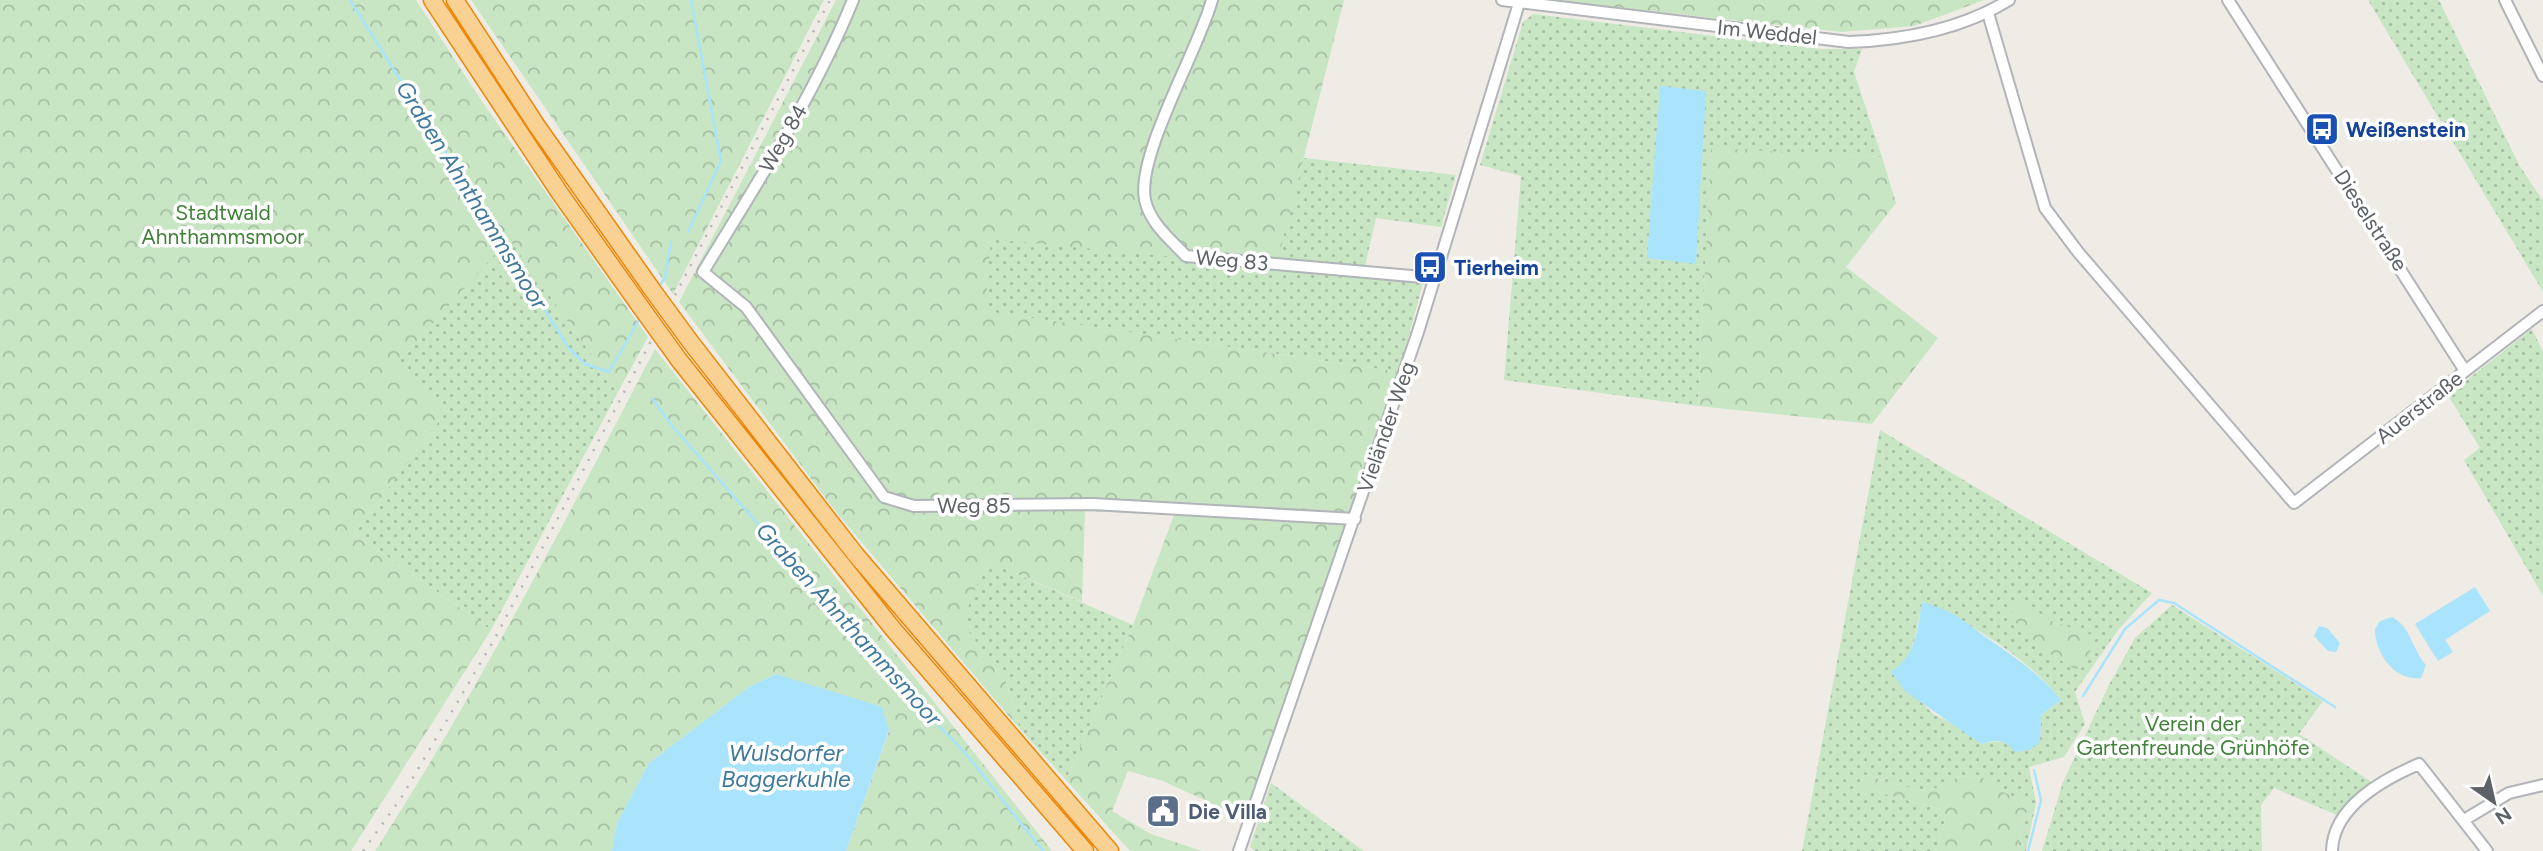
<svg xmlns="http://www.w3.org/2000/svg" width="2543" height="851" font-family="Figtree,sans-serif">
  <style>
    .green { fill: url(#green-dots); fill-rule: evenodd }
    .forest { fill: url(#forest-crowns) }
    .water { fill: #a9e3fc }
    .lines { fill: none; stroke-linecap: round; stroke-linejoin: round }
    .stream { stroke: #a9e3fc; stroke-width: 2.5 }
    .minor-casing { stroke: #b1b4b8; stroke-width: 14 }
    .highway-casing { stroke: #ec8709; stroke-width: 19 }
    .minor { stroke: #fff; stroke-width: 10 }
    .highway { stroke: #f9d293; stroke-width: 16 }
    .rail { stroke: #b4b5b6; stroke-width: 2.5; stroke-dasharray: 2 9; stroke-linecap: butt }
    .highway-bridge-casing { stroke: #ec8709; stroke-width: 19; stroke-linecap: butt }
    .highway-bridge { stroke: #f9d293; stroke-width: 16 }
    .labels { text-anchor: middle; dominant-baseline: central; stroke-width: 7; stroke-linejoin: round; paint-order: stroke }
    .street-label { font-size: 21px; fill: #5d6266; stroke: #fff }
    .transit-label { font-size: 21px; font-weight: bold; fill: #164399; stroke: #fff; text-anchor: start }
    .park-label { font-size: 21px; fill: #3f8238; stroke: #fff }
    .service-label { font-size: 21px; font-weight: bold; fill: #4e5e75; stroke: #fff; text-anchor: start }
    .water-label { font-size: 23px; font-style: italic; fill: #40799d; stroke: #fff }
  </style>
  <defs>
    <pattern id="green-dots" width="8" height="8" patternUnits="userSpaceOnUse" patternTransform="scale(1.75)"><rect width="8" height="8" fill="#c8e6c4"/><path d="M2 2h.1M6 6h.1" fill="none" stroke="#a6bea3" stroke-width="1.8" stroke-linecap="round"/></pattern>
    <pattern id="forest-crowns" width="20" height="18" patternUnits="userSpaceOnUse" patternTransform="scale(1.75)"><rect width="20" height="18" fill="#c8e6c4"/><path d="M2 6a3 3 0 1 1 6 0M12 15a3 3 0 1 1 6 0" fill="none" stroke="#a6bea3"/></pattern>
  </defs>
  <rect width="100%" height="100%" fill="#efece6"/>
  <!-- green -->
  <path class="green" d="M 2368,0 L 2439,0 L 2519,165 L 2543,201 L 2543,292 Z
    M 1533,14 L 1821,49 L 1862,49 L 1854,72 L 1882,157 L 1711,149 L 1698,406 L 1504,380 L 1521,176 L 1480,165 L 1523,22 Z
    M 1304,158 L 1456,175 L 1441,227 L 1376,218 L 1363,275 L 1423,283 L 1399,372 L 984,311 L 991,238 L 1275,267 Z
    M 509,238 L 618,392 L 491,630 L 354,533 L 446,412 L 395,365 Z
    M 2532,329 L 2543,352 L 2543,596 L 2464,460 L 2480,448 L 2448,395 Z
    M 1880,430 L 2152,593 L 2118,630 L 2075,692 L 2085,724 L 2064,757 L 2029,767 L 2036,803 L 2026,851 L 2018,851 L 2021,826 L 2030,804 L 2001,791 L 1983,778 L 1960,776 L 1941,787 L 1921,791 L 1864,775 L 1859,787 L 1943,810 L 1945,820 L 1936,851 L 1802,851 ZM 1923,602 C 1974,626 2025,655 2061,700 L 2041,715 L 2040,742 C 2019,743 2000,739 1981,744 L 1960,727 L 1933,714 L 1892,672 C 1919,652 1914,631 1923,602 Z
    M 987,561 L 1133,625 L 1066,780 L 1020,729 L 1008,686 L 961,622 Z
    M 2172,605 L 2323,701 L 2299,734 L 2373,783 L 2341,817 L 2274,788 L 2261,805 L 2262,851 L 2042,851 L 2063,782 L 2109,685 L 2135,638 Z
    M 1271,783 L 1364,851 L 1255,851 L 1250,847 Z"/>
  <!-- forest -->
  <path class="forest" d="M 0,0 L 416,0 L 483,103 L 648,337 L 618,392 L 509,239 L 396,364 L 446,412 L 354,533 L 491,630 L 351,851 L 0,851 Z
    M 471,0 L 824,0 L 673,294 Z
    M 836,0 L 1344,0 L 1276,267 L 991,239 L 985,311 L 1399,372 L 1246,819 L 1163,781 L 1128,771 L 1112,811 L 1151,834 L 1202,851 L 1130,851 L 1066,780 L 1133,625 L 1174,515 L 1085,511 L 1082,602 L 987,561 L 962,622 L 1008,686 L 1020,729 L 836,512 L 679,302 Z
    M 1552,0 L 1984,0 L 1914,26 L 1842,32 Z
    M 1711,148 L 1882,157 L 1896,203 L 1846,267 L 1938,338 L 1872,424 L 1698,406 Z
    M 655,349 L 1052,851 L 846,851 L 889,731 L 776,674 L 749,687 L 649,763 L 617,823 L 612,851 L 375,851 C 479,690 566,519 655,349 Z
    M 2019,600 L 2052,621 L 2092,635 L 2095,641 L 2082,668 L 2074,669 L 2044,650 L 2011,618 L 2012,604 Z
    M 1864,775 L 1921,791 L 1941,787 L 1960,776 L 1983,778 L 2001,791 L 2030,804 L 2021,826 L 2018,851 L 1936,851 L 1945,820 L 1943,810 L 1859,787 Z"/>
  <!-- water -->
  <path class="water" d="M 1660,86 L 1706,91 L 1696,264 L 1647,258 Z
    M 2475,587 L 2490,611 L 2445,640 L 2453,652 L 2438,661 L 2415,624 Z
    M 1922,602 C 1961,613 1965,624 1996,644 C 2020,661 2043,677 2061,700 L 2041,715 L 2040,742 L 2029,750 L 2015,752 C 2004,738 1997,740 1981,744 L 1906,692 L 1891,672 C 1917,654 1917,631 1922,602 Z
    M 2392,617 C 2411,627 2412,649 2426,665 L 2421,678 C 2394,681 2375,653 2375,629 L 2380,621 Z
    M 2319,626 L 2327,628 L 2340,643 L 2336,652 L 2328,651 L 2314,636 Z
    M 776,674 L 882,707 L 889,730 L 846,851 L 612,851 L 617,823 L 649,763 L 749,687 Z"/>
  <g class="lines">
    <!-- stream -->
    <path class="stream" d="M 350,0 L 568,347 L 585,364 L 609,372 L 640,318
      M 688,232 L 721,161 L 691,0
      M 658,289 L 665,277 L 671,242
      M 652,398 L 674,428 L 891,676 L 967,755 L 1043,851
      M 2083,696 L 2125,629 L 2159,600 L 2174,603 L 2335,707
      M 2028,851 L 2041,800 L 2034,770"/>
    <!-- minor casing -->
    <g class="minor-casing">
      <path id="minor" d="M 853,0 C 814,96 757,183 703,272 L 746,307 L 884,497 L 914,506 L 1093,504 L 1355,519
        M 1212,0 C 1199,49 1136,155 1145,200 C 1150,223 1170,239 1186,256 L 1434,278
        M 1502,0 L 1849,42 C 1904,40 1962,29 2009,0
        M 2228,0 L 2465,371
        M 2505,0 L 2543,76
        M 1988,13 L 2045,208 L 2078,252 L 2294,503 L 2543,311
        M 2464,820 L 2509,793 L 2543,785
        M 1239,851 L 1418,332 L 1520,0
        M 2332,851 C 2333,806 2384,779 2419,764 L 2487,851"/>
    </g>
    <!-- highway casing -->
    <g class="highway-casing">
      <path id="highway" d="M 432,0 L 559,192 L 640,306
        M 455,0 L 537,126 L 651,288
        M 689,340 L 856,555 L 1110,851
        M 679,360 L 893,629 L 1085,851"/>
    </g>
    <!-- minor -->
    <use href="#minor" class="minor"/>
    <!-- highway -->
    <use href="#highway" class="highway"/>
    <!-- rail -->
    <path class="rail" d="M 363,851 L 401,798 L 494,640 L 830,0"/>
    <!-- highway-bridge casing -->
    <g class="highway-bridge-casing">
      <path id="highway-bridge" d="M 651,288 L 689,340
        M 640,306 L 679,360"/>
    </g>
    <!-- highway-bridge -->
    <use href="#highway-bridge" class="highway-bridge"/>
  </g>
  <!-- icons -->
  <defs>
    <g id="bus-square" transform="scale(1.75)"><rect x="-9" y="-9" width="18" height="18" rx="4" fill="#1a4fb4" stroke="#fff"/><path d="M-5-6H5V4H4V6H2V4H-2V6H-4V4H-5ZM-3.5-4V0h7V-4ZM-3.5 1.2v1.5H-2V1.2ZM2 1.2v1.5H3.5V1.2Z" fill="#fff"/></g>
    <g id="civic-square" transform="scale(1.75)"><rect x="-9" y="-9" width="18" height="18" rx="4" fill="#5c6f8a" stroke="#fff"/><path d="M-.6-6.5H3V-4.5H.6V-3L4-1V1h2V6H-6V1h2V-1L-.6-3ZM-1.2 2.5V6h2.4V2.5Z" fill="#fff"/></g>
  </defs>
  <g fill-rule="evenodd">
    <use href="#bus-square" x="2322" y="129"/>
    <use href="#bus-square" x="1430" y="267"/>
    <use href="#civic-square" x="1163" y="811"/>
  </g>
  <g class="labels">
    <!-- street labels -->
    <g class="street-label">
      <text transform="translate(1767 32) rotate(6)">Im Weddel</text>
      <text transform="translate(783 138) rotate(-60)">Weg 84</text>
      <text transform="translate(2371 220) rotate(57)">Dieselstraße</text>
      <text transform="translate(1232 260) rotate(5)">Weg 83</text>
      <text transform="translate(2419 407) rotate(-38)">Auerstraße</text>
      <text transform="translate(1386 427) rotate(-71)">Vieländer Weg</text>
      <text x="974" y="505">Weg 85</text>
    </g>
    <!-- transit labels -->
    <g class="transit-label">
      <text x="2346" y="129">Weißenstein</text>
      <text x="1454" y="267">Tierheim</text>
    </g>
    <!-- park labels -->
    <g class="park-label">
      <text x="223" y="212">Stadtwald<tspan x="223" dy="24">Ahnthammsmoor</tspan></text>
      <text x="2193" y="723">Verein der<tspan x="2193" dy="24">Gartenfreunde Grünhöfe</tspan></text>
    </g>
    <!-- service labels -->
    <g class="service-label">
      <text x="1188" y="811">Die Villa</text>
    </g>
    <!-- water labels -->
    <g class="water-label">
      <text transform="translate(472 195) rotate(58)">Graben Ahnthammsmoor</text>
      <text transform="translate(849 624) rotate(48)">Graben Ahnthammsmoor</text>
      <text x="786" y="753">Wulsdorfer<tspan x="786" dy="26">Baggerkuhle</tspan></text>
    </g>
  </g>
  <!-- north arrow -->
  <g transform="translate(2494 802) rotate(146)" stroke="#ffffff" stroke-width="5" paint-order="stroke">
  <path d="M0-5L12 26L0 18L-12 26Z" fill="#5d6266"/>
  <text y="-10" font-size="19" font-weight="bold" text-anchor="middle" fill="#5d6266">N</text>
  </g>
</svg>
